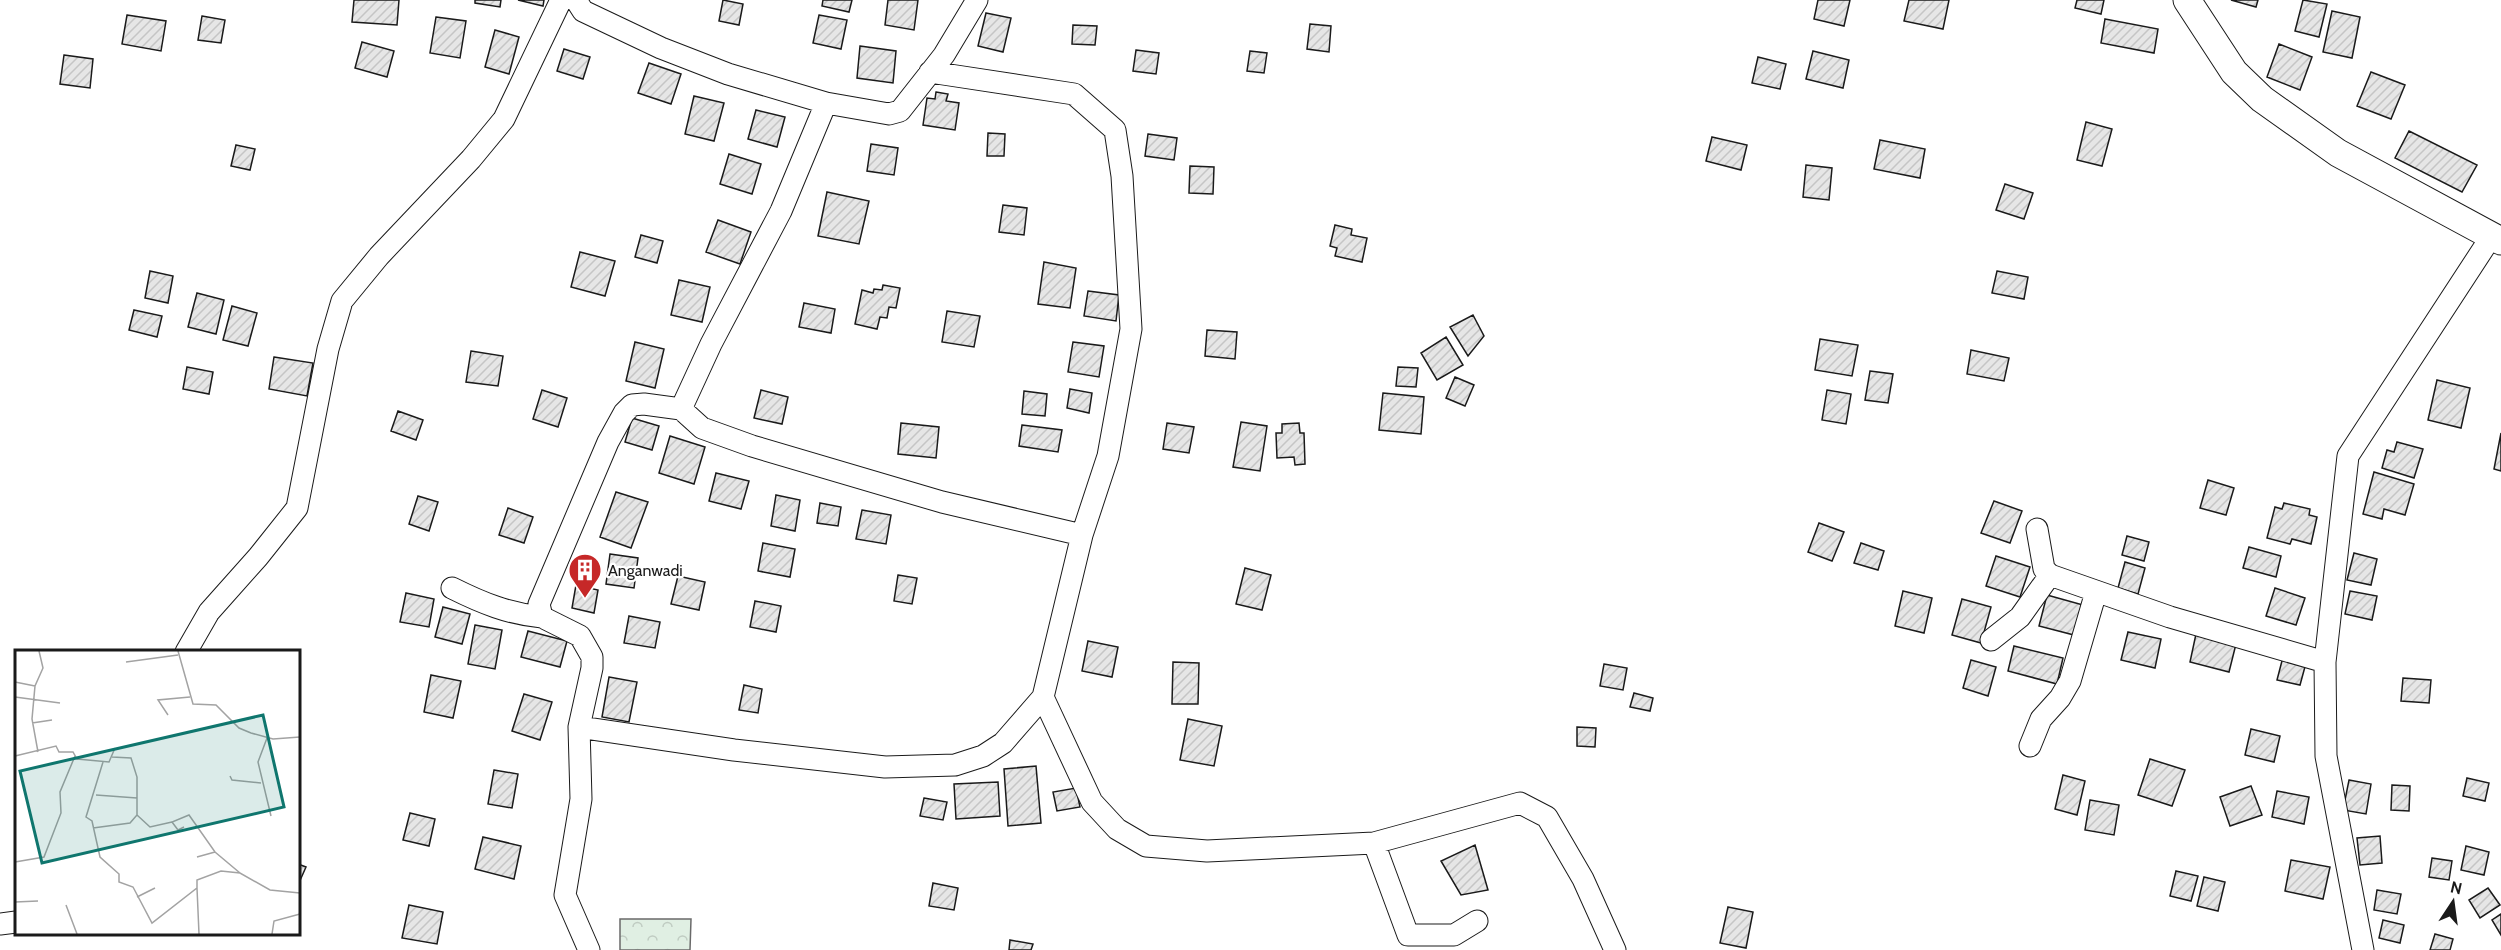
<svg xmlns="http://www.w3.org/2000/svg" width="2501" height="950" font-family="Cabin,sans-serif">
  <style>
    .park { fill: url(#park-crowns); stroke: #6a6a6a; stroke-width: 1.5 }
    .building { fill: url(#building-hatch); stroke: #1a1a1a; stroke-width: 1.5 }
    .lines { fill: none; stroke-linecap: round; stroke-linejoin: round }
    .minor-casing { stroke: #1a1a1a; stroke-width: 23 }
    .major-casing { stroke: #1a1a1a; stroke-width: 29 }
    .minor { stroke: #fff; stroke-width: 21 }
    .major { stroke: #fff; stroke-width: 27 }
    .labels { text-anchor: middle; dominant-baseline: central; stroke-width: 4.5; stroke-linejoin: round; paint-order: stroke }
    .poi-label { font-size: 16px; fill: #1a1a1a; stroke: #fff; text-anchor: start }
    .inset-road { fill: none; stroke: #a3a3a3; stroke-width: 1.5 }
    .view { fill: #0f766e; fill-opacity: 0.15; stroke: #0f766e; stroke-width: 3 }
    .inset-edge { fill: none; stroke: #1a1a1a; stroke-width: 3 }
  </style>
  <defs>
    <pattern id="park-crowns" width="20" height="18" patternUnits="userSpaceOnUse" patternTransform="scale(1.5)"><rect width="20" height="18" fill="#e0efe3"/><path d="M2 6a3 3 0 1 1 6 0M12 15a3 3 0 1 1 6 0" fill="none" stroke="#c0ccc2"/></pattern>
    <pattern id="building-hatch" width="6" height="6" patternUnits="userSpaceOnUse" patternTransform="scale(1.5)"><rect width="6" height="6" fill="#e6e6e6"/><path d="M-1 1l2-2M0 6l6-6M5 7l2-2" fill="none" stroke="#c5c5c5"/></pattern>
  </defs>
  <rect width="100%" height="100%" fill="#fff"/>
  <!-- park -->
  <path class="park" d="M 620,919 L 691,919 L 690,950 L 620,950 Z"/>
  <!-- building -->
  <path class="building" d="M 354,0 L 399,0 L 397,25 L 352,22 Z
    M 475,0 L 501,0 L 500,7 L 475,3 Z
    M 518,0 L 544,0 L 543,6 Z
    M 723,0 L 743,4 L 739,25 L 719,21 Z
    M 823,0 L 852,0 L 849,12 L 822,6 Z
    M 888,0 L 918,0 L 914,30 L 885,25 Z
    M 1818,0 L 1850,0 L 1844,26 L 1814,19 Z
    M 1909,0 L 1949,0 L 1943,29 L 1904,21 Z
    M 2077,0 L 2104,0 L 2101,14 L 2075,8 Z
    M 2231,0 L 2258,0 L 2256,7 Z
    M 2303,0 L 2327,4 L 2319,37 L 2295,31 Z
    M 2332,11 L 2360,17 L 2352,58 L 2323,52 Z
    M 986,13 L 1011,18 L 1003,52 L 978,46 Z
    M 127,15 L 166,21 L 161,51 L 122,44 Z
    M 819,15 L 847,20 L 841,49 L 813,43 Z
    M 202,16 L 225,20 L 221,43 L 198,40 Z
    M 436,17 L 466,21 L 460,58 L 430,53 Z
    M 2105,19 L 2158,29 L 2154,53 L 2101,43 Z
    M 1310,24 L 1331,26 L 1329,52 L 1307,49 Z
    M 1073,25 L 1097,26 L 1095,45 L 1072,44 Z
    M 495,30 L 519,37 L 509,74 L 485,67 Z
    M 362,42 L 394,51 L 387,77 L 355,68 Z
    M 2279,44 L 2312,57 L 2300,90 L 2267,77 Z
    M 860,46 L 896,51 L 893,83 L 857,78 Z
    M 564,49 L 590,57 L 583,79 L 557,71 Z
    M 1136,50 L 1159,53 L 1156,74 L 1133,71 Z
    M 1250,51 L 1267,53 L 1264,73 L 1247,71 Z
    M 1813,51 L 1849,60 L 1843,88 L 1806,79 Z
    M 64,55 L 93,59 L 90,88 L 60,84 Z
    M 1758,57 L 1786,64 L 1780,89 L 1752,83 Z
    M 649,63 L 681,74 L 671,104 L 638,93 Z
    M 2371,72 L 2405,85 L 2391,119 L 2357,106 Z
    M 936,92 L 948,94 L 946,101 L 959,103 L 955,130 L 923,125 L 927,98 L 935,99 Z
    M 694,96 L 724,103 L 714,141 L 685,134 Z
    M 756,110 L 785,117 L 777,147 L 748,139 Z
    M 2086,122 L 2112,129 L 2102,166 L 2077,160 Z
    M 2409,131 L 2477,165 L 2462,192 L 2395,158 Z
    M 988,133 L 1005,134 L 1004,156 L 987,156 Z
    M 1148,134 L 1177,138 L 1174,160 L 1145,156 Z
    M 1712,137 L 1747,145 L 1741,170 L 1706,161 Z
    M 1880,140 L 1925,149 L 1920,178 L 1874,169 Z
    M 871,144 L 898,148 L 894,175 L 867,171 Z
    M 236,145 L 255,149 L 250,170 L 231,166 Z
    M 729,154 L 761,164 L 752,194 L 720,184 Z
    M 1806,165 L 1832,168 L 1829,200 L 1803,197 Z
    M 1190,166 L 1214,167 L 1213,194 L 1189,193 Z
    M 2005,184 L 2033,193 L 2024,219 L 1996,210 Z
    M 827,192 L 869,201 L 859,244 L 818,236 Z
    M 1003,205 L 1027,208 L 1024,235 L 999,232 Z
    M 718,220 L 751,232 L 740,264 L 706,252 Z
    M 1335,225 L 1352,229 L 1351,235 L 1367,238 L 1362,262 L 1335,256 L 1337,248 L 1330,246 Z
    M 641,235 L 663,241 L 657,263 L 635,257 Z
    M 580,252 L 615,261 L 605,296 L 571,287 Z
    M 1044,262 L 1076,268 L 1070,308 L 1038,304 Z
    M 150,271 L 173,276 L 168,303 L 145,298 Z
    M 1997,271 L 2028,277 L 2024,299 L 1992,293 Z
    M 679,280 L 710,287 L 702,322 L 671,315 Z
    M 883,285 L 900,288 L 896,308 L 889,307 L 887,318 L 880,317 L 877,329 L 855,324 L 862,290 L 873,293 L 874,289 L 882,290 Z
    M 1088,291 L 1119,295 L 1116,321 L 1084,316 Z
    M 197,293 L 224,300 L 216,334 L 188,327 Z
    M 804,303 L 835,309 L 831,333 L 799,327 Z
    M 232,306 L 257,313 L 248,346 L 223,340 Z
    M 134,310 L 162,316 L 157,337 L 129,330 Z
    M 947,311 L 980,316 L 974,347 L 942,342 Z
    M 1473,315 L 1484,336 L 1468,356 L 1450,327 Z
    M 1207,330 L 1237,332 L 1235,359 L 1205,356 Z
    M 1446,337 L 1463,365 L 1437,380 L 1421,353 Z
    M 1820,339 L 1858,345 L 1852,376 L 1815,370 Z
    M 635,342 L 664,349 L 655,388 L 626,381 Z
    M 1073,342 L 1104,346 L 1099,377 L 1068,372 Z
    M 1971,350 L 2009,358 L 2004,381 L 1967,374 Z
    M 471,351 L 503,356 L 498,386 L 466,382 Z
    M 274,357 L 313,363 L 307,396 L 269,389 Z
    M 187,367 L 213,372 L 209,394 L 183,389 Z
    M 1398,367 L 1418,368 L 1416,387 L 1396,386 Z
    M 1870,371 L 1893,374 L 1888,403 L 1865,400 Z
    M 1455,377 L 1474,385 L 1465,406 L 1446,398 Z
    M 2437,380 L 2470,388 L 2461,428 L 2428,420 Z
    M 1070,389 L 1092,393 L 1089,413 L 1067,408 Z
    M 542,390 L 567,398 L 558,427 L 533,419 Z
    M 761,390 L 788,397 L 782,424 L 754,418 Z
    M 1827,390 L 1851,394 L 1846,424 L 1822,420 Z
    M 1024,391 L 1047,394 L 1045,416 L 1022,414 Z
    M 1383,393 L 1424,397 L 1421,434 L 1379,430 Z
    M 398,411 L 423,420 L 416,440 L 391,431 Z
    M 632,418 L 659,426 L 652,450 L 625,442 Z
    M 1241,422 L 1267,426 L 1260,471 L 1233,467 Z
    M 901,423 L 939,427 L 936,458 L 898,454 Z
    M 1167,423 L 1194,427 L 1189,453 L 1163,449 Z
    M 1299,423 L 1300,433 L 1304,433 L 1305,464 L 1295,465 L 1294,457 L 1277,458 L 1276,433 L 1282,433 L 1282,424 Z
    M 1022,425 L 1062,430 L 1058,452 L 1019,446 Z
    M 2501,433 L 2501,471 L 2494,469 Z
    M 670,436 L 705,447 L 694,484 L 659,473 Z
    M 2397,442 L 2423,449 L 2414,478 L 2382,468 L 2387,450 L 2394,452 Z
    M 2374,472 L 2414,484 L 2405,515 L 2384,509 L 2382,519 L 2363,514 Z
    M 716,473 L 749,481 L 741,509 L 709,501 Z
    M 2208,480 L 2234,488 L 2226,515 L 2200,508 Z
    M 616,492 L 648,502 L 631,548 L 600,537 Z
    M 776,495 L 800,500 L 795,531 L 771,526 Z
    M 418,496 L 438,502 L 429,531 L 409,524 Z
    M 1994,501 L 2022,511 L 2010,543 L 1981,533 Z
    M 820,503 L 841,507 L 838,526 L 817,523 Z
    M 2284,503 L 2310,509 L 2309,515 L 2317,517 L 2311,544 L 2292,539 L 2290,544 L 2267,538 L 2275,507 L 2282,509 Z
    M 508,508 L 533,517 L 524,543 L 499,535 Z
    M 862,510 L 891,515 L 886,544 L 856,539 Z
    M 1819,523 L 1844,532 L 1832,561 L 1808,552 Z
    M 2127,536 L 2149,542 L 2144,561 L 2122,555 Z
    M 763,543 L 795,549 L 790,577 L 758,571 Z
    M 1861,543 L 1884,551 L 1878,570 L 1854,563 Z
    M 2249,547 L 2281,556 L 2276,577 L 2243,568 Z
    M 2354,553 L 2377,559 L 2371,585 L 2347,580 Z
    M 610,554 L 638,558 L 634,588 L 606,584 Z
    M 1996,556 L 2030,567 L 2020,597 L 1986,586 Z
    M 2125,562 L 2145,568 L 2138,594 L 2118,588 Z
    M 1245,568 L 1271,575 L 1262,610 L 1236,604 Z
    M 898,575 L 917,578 L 912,604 L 894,601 Z
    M 678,576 L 705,582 L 699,610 L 671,604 Z
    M 576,585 L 598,590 L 594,613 L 572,608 Z
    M 2275,588 L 2305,598 L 2296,625 L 2266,616 Z
    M 1903,591 L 1932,598 L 1924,633 L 1895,626 Z
    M 2350,591 L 2377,596 L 2372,620 L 2345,614 Z
    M 406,593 L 434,599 L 429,627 L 400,622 Z
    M 2047,595 L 2083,605 L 2074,635 L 2039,626 Z
    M 1962,599 L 1991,607 L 1981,643 L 1952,635 Z
    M 755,601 L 781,606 L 776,632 L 750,627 Z
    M 443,607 L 470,614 L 462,644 L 435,637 Z
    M 629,616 L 660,622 L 655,648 L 624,643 Z
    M 475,625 L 502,630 L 495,669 L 468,664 Z
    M 528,631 L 567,641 L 560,667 L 521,657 Z
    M 2128,632 L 2161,639 L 2155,668 L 2121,660 Z
    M 2196,634 L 2236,644 L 2229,672 L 2190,662 Z
    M 1088,641 L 1118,647 L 1112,677 L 1082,671 Z
    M 2014,646 L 2063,658 L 2057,684 L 2008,671 Z
    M 2283,657 L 2306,663 L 2300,685 L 2277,680 Z
    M 1971,660 L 1996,667 L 1988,696 L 1963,688 Z
    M 1173,662 L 1199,663 L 1198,704 L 1172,704 Z
    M 1604,664 L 1627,668 L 1623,690 L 1600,686 Z
    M 431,675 L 461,681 L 453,718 L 424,712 Z
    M 609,677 L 637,682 L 629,722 L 602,717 Z
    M 2403,678 L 2431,680 L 2429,703 L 2401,701 Z
    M 744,685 L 762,689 L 758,713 L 739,710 Z
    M 1634,693 L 1653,698 L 1650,711 L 1630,707 Z
    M 524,694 L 552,702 L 540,740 L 512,731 Z
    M 1188,719 L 1222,726 L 1214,766 L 1180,760 Z
    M 1577,727 L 1596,728 L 1595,747 L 1577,746 Z
    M 2251,729 L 2280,736 L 2274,762 L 2245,755 Z
    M 2150,759 L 2185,770 L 2172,806 L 2138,795 Z
    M 1036,766 L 1041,823 L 1008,826 L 1004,769 Z
    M 494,770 L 518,774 L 512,808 L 488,804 Z
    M 2063,775 L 2085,781 L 2077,815 L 2055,809 Z
    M 2467,778 L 2489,783 L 2485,801 L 2463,796 Z
    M 2349,780 L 2371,784 L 2366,814 L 2343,810 Z
    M 998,782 L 1000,816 L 956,819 L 954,784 Z
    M 2392,785 L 2410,786 L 2409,811 L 2391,810 Z
    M 2251,786 L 2262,815 L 2230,826 L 2220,797 Z
    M 1076,788 L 1080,807 L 1057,811 L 1053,792 Z
    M 2277,791 L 2309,797 L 2304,824 L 2272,817 Z
    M 924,798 L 947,802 L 943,820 L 920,816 Z
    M 2090,800 L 2119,805 L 2114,835 L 2085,830 Z
    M 410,813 L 435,819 L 429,846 L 403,840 Z
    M 2380,836 L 2382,863 L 2360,865 L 2357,838 Z
    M 483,837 L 521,846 L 514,879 L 475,869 Z
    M 1475,845 L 1488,890 L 1461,895 L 1441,861 Z
    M 2466,846 L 2489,852 L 2484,875 L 2461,870 Z
    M 2432,858 L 2452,861 L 2449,880 L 2429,877 Z
    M 2291,860 L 2330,867 L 2323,899 L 2285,891 Z
    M 298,864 L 306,867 L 298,885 Z
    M 2176,871 L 2198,876 L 2191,901 L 2170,896 Z
    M 2204,877 L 2225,882 L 2218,911 L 2197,906 Z
    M 933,883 L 958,888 L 954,910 L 929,906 Z
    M 2488,888 L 2500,905 L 2480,918 L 2469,900 Z
    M 2377,890 L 2401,894 L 2397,914 L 2374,910 Z
    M 409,905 L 443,912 L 437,944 L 402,938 Z
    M 1728,907 L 1753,912 L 1746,948 L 1720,943 Z
    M 2501,914 L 2501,935 L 2492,920 Z
    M 2383,920 L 2404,925 L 2400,943 L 2379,938 Z
    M 2435,934 L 2453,939 L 2450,950 L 2430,950 Z
    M 1010,940 L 1033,944 L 1031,950 L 1009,950 Z"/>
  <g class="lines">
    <!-- minor casing -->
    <g class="minor-casing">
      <path id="minor" d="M 576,0 L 583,11 L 661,48 L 728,74 L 826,103 L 889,114 L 900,111 L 944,55 L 977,0
        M 681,409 L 702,428 L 752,446 L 942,502 L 1082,535
        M 2037,529 L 2044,569 L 2050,575 L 2170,617 L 2325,662
        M 452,588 C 482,603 509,614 542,617
        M 1991,640 L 2020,617 L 2050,575
        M 186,652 L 209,612 L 258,557 L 297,508 L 328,349 L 342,301 L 379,256 L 471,159 L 504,119 L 561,0
        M 1043,697 L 1092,802 L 1117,829 L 1146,846 L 1207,851 L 1374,843
        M 579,727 L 734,750 L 885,767 L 955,765 L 983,756 L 1003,743 L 1043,697 L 1082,535 L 1108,456 L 1131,329 L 1122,176 L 1115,130 L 1074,94 L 930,72
        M 2030,746 L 2041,719 L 2060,698 L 2070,681 L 2096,592
        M 1477,921 L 1454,935 L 1408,935 L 1374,843 L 1520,803 L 1547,817 L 1583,879 L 1615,950
        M 0,924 L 16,922
        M 589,950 L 565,895 L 581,799 L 579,727 L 592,668 L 592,657 L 580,636 L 542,617 L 539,604 L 608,442 L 624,413 L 632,405 L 644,404 L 681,409 L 711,344 L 781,211 L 826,103
        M 2363,950 L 2326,756 L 2325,662 L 2348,456 L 2491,237"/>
    </g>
    <!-- major casing -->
    <g class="major-casing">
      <path id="major" d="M 2187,0 L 2234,72 L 2262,99 L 2338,153 L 2501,241"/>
    </g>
    <!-- minor -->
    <use href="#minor" class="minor"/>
    <!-- major -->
    <use href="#major" class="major"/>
  </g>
  <!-- icons -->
  <defs>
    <g id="building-pin" transform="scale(1.725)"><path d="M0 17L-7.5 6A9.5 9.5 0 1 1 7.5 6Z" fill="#c62828" stroke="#fff"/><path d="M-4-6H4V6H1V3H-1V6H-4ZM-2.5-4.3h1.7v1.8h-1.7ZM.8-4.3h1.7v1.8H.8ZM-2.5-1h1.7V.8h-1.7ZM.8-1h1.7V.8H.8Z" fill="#fff"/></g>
  </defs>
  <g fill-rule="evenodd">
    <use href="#building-pin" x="585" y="570"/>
  </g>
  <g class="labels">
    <!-- poi labels -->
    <g class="poi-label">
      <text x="608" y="570">Anganwadi</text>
    </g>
  </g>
  <!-- overview -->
  <g transform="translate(15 650)">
    <rect width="285" height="285" fill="#fff"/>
    <path class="inset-road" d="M 163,1 L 178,54 L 201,55 L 224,78 L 236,83 L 258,89 L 285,87M 111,12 L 163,5M 0,32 L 20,36M 0,47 L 45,53M 153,65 L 143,50 L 175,47M 17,73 L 37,70M 252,88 L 243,112 L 256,166M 23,102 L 17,69 L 20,36 L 28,18 L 24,1M 0,106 L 41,96 L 44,102 L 58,102 L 62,109 L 94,112 L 100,98M 88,112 L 71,167 L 77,171 L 85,207 L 104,224 L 104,232 L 118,237 L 137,273 L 182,238 L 184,284M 215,126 L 217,130 L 246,133M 81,145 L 122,148M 122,165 L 135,177 L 157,172M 169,177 L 163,180 L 157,172 L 174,165 L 200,202 L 225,223M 78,178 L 115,173 L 122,165 L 122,127 L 116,108 L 97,107M 182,207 L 200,202M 0,212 L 29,207 L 46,163 L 45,142 L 60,106M 182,238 L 182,230 L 206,221 L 225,223 L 255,240 L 285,243M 122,247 L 140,238M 0,252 L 23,251M 51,255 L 62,284M 257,284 L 259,271 L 285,264"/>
    <path class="view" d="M 248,65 L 269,157 L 27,213 L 5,121 Z"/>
    <rect width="285" height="285" class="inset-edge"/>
  </g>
  <!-- north arrow -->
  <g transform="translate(2453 902) rotate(13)" stroke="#ffffff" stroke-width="4.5" paint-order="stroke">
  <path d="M0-4.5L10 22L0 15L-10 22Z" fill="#1a1a1a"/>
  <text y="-9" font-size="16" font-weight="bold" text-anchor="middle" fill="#1a1a1a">N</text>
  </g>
</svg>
